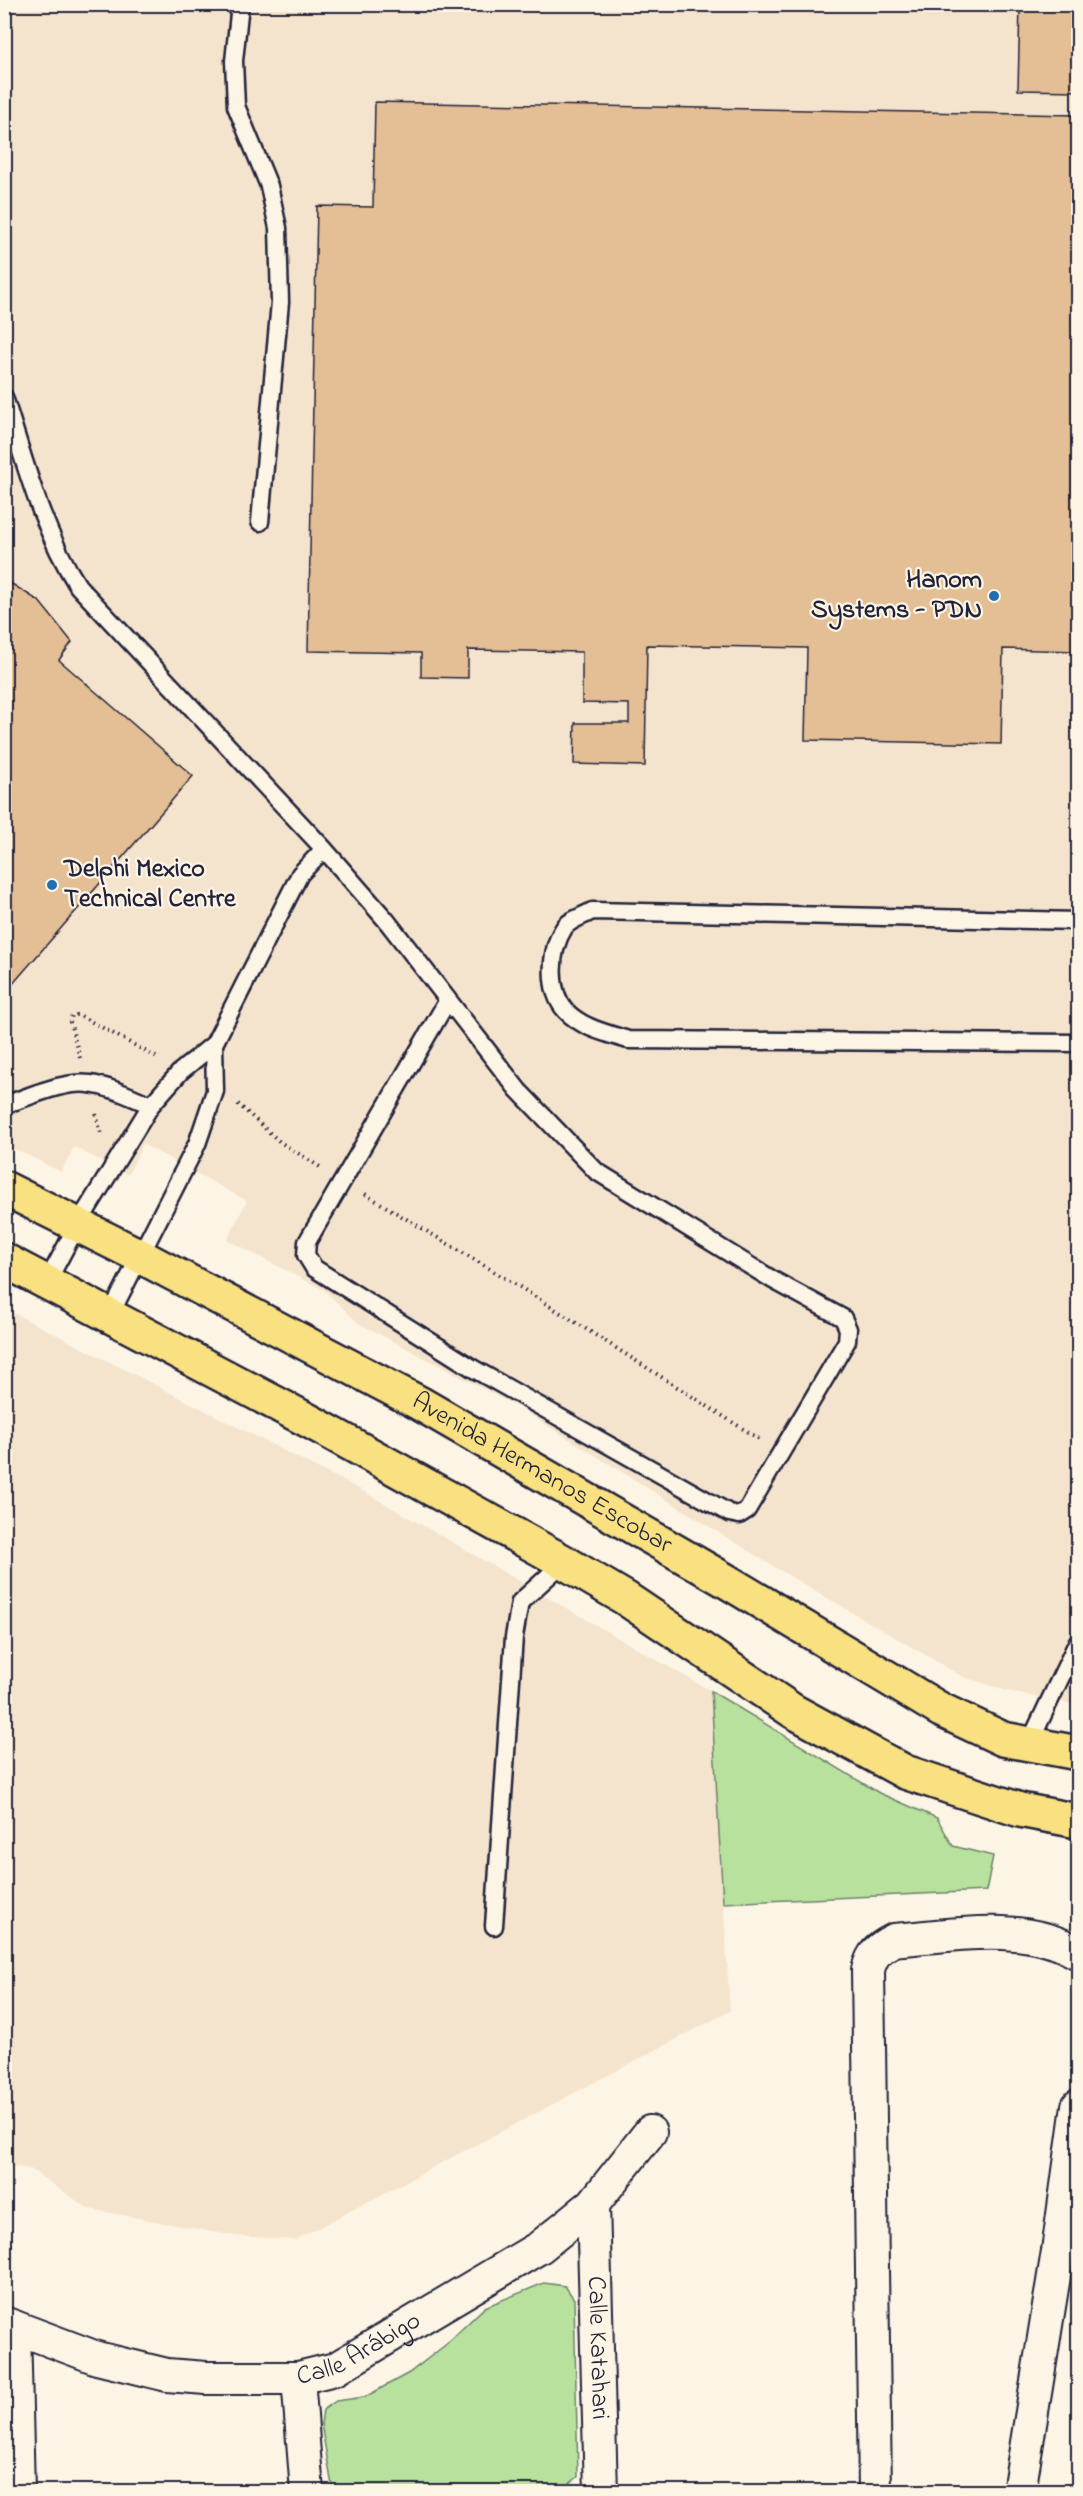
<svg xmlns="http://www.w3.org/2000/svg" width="1083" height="2496" font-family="'Indie Flower',sans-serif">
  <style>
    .built { fill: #f5e4cd }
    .green { fill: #b8e19e; stroke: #6d826c; stroke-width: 1.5 }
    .building { fill: #e4be95; stroke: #22223b; stroke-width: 1.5 }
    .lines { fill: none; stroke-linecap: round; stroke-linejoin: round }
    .service-casing { stroke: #22223b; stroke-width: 21 }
    .minor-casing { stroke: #22223b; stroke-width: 36 }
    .primary-casing { stroke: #22223b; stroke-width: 38 }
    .path { stroke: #22223b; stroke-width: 4; stroke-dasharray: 1.5 4.5; stroke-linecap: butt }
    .service { stroke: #fcf5e5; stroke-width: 16 }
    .minor { stroke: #fcf5e5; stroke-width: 32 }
    .primary { stroke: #f9e181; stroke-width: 33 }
    .poi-dot { fill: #1f6fb2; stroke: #fcf5e5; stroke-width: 2 }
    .labels { text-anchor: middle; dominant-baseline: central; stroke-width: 4.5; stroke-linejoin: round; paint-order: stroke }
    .poi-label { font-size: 26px; font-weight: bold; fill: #22223b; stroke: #fcf5e5; text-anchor: end }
    .street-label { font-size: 26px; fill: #22223b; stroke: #fcf5e5 }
  </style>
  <rect width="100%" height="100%" fill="#fcf5e5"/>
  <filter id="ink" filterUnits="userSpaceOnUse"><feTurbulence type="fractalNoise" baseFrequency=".0167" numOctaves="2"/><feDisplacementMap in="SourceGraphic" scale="12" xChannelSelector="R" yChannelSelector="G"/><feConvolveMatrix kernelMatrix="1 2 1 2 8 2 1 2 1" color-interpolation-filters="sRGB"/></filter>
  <g filter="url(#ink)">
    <!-- built -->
    <path class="built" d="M 4,5 L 1078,5 L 1078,1705 L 1014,1693 L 963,1677 L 776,1568 L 516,1406 L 358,1323 L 324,1290 L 227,1240 L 247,1201 L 143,1144 L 128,1175 L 74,1147 L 61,1172 L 5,1144 Z
      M 4,1308 L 361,1490 L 711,1691 L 730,2011 L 295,2240 L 235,2236 L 89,2209 L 30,2169 L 5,2165 Z"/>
    <!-- green -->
    <path class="green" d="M 711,1691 L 879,1793 L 937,1818 L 953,1846 L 993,1856 L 986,1891 L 723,1903 Z
      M 544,2283 L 565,2286 L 574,2299 L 578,2477 L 561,2490 L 542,2491 L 333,2491 L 321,2424 L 323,2410 L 336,2401 L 365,2397 L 409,2373 L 444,2346 L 485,2307 Z"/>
    <!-- building -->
    <path class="building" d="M 1020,4 L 1078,4 L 1078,91 L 1018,90 Z
      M 375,102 L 1078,115 L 1078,651 L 1003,649 L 1001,744 L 805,740 L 807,648 L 647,645 L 645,766 L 574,764 L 575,723 L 629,723 L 629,704 L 582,703 L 582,652 L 468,650 L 468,678 L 421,677 L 421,653 L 308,651 L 317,206 L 373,207 Z
      M 4,579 L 39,601 L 72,642 L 59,660 L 193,776 L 4,994 Z"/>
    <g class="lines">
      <!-- service casing -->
      <g class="service-casing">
        <path id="service" d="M 240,4 L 234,61 L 236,106 L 269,186 L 278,228 L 280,302 L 260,522
          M 4,397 C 25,462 41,528 78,586 L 324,849 L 300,874 L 214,1044 L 181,1071 L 151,1105 L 78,1224 L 47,1282
          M 324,849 L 386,920 L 518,1090 L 596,1171 L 773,1280 L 843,1318 L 848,1329 L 847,1341 L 747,1510 L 739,1515 L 729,1513 L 474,1369 L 314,1268 L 306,1255 L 307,1242 L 448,1000
          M 1078,921 L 592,911 C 584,916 569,920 564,928 C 550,950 547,990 566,1011 C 582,1028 606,1033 628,1040 L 1078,1043
          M 4,1105 C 29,1097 64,1080 90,1084 C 112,1087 131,1097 151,1105
          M 110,1315 L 197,1144 L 215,1091 L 214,1044
          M 1029,1744 L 1078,1641
          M 494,1926 L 514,1637 L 520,1602 L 564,1562"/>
      </g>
      <!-- minor casing -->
      <g class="minor-casing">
        <g id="minor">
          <path id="s1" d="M 593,2204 L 601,2492"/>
          <path id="s2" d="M 4,2323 L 97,2358 L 167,2375 L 206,2378 L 298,2378 L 335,2369 L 540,2247 L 593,2204 L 650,2132"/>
          <path d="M 14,2327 L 18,2492"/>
          <path d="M 298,2378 L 307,2492"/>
          <path d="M 875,2492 L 868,1970 C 872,1954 878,1948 894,1940 C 955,1935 1023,1921 1078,1953"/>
          <path d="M 1019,2492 L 1058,2251 L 1078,2106"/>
        </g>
      </g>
      <!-- primary casing -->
      <g class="primary-casing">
        <g id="primary">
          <path id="s3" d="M 4,1188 L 140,1256 L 419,1403 L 723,1579 L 941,1710 L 1003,1739 L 1078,1753"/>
          <path d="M 4,1260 L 313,1423 L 564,1562 L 625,1598 L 793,1711 L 905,1772 L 1020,1810 L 1078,1821"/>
        </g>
      </g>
      <!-- path -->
      <path class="path" d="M 80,1058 L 70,1022 L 72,1015 L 79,1015 L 156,1057
        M 238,1104 L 280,1142 L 320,1167
        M 96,1114 L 101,1133
        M 365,1194 L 523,1289 L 759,1439"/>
      <!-- service -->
      <use href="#service" class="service"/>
      <!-- minor -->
      <use href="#minor" class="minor"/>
      <!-- primary -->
      <use href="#primary" class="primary"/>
    </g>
  </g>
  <!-- markers -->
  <g class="poi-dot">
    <circle cx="994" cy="596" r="6"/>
    <circle cx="52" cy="885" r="6"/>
  </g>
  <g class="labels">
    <!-- poi labels -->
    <g class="poi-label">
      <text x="982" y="581">Hanom<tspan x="982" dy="30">Systems - PDN</tspan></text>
      <text x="64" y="870" text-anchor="start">Delphi Mexico<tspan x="64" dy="30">Technical Centre</tspan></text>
    </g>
    <!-- street labels -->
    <g class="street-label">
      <text stroke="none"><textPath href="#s3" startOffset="609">Avenida Hermanos Escobar</textPath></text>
      <text stroke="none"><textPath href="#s2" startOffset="370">Calle Arábigo</textPath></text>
      <text stroke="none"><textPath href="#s1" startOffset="144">Calle Katahari</textPath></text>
    </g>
  </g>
  <!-- margin -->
  <rect width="1083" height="2496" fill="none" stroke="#fcf5e5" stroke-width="24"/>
  <rect x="12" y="12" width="1059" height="2472" fill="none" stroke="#22223b" stroke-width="2" filter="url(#ink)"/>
</svg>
